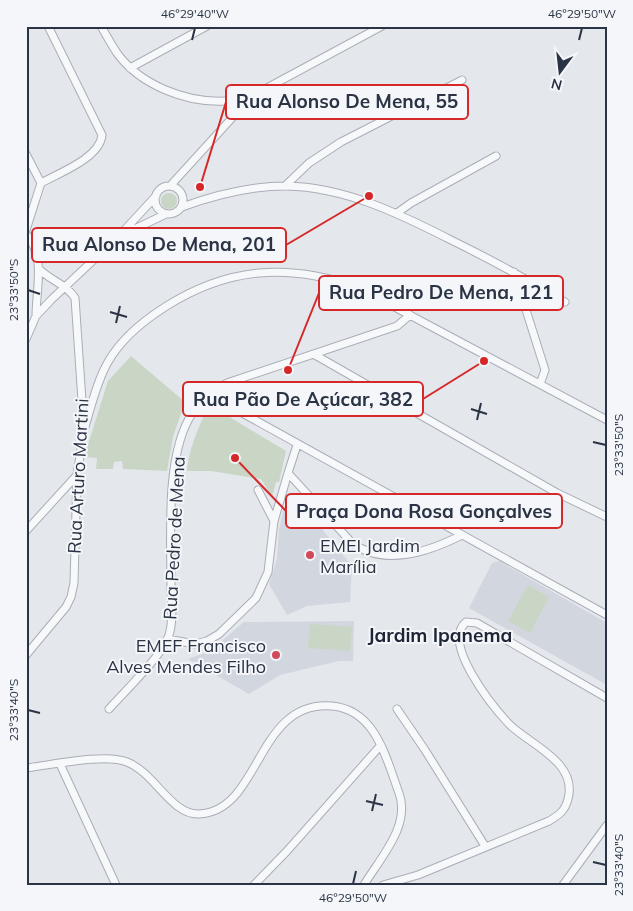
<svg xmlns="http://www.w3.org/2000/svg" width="633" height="911" font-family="Mulish,sans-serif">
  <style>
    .built { fill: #d2d6de }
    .green { fill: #c9d6c5 }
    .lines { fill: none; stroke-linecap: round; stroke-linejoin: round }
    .minor-casing { stroke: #a9aeb7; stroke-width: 9 }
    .minor { stroke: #f7f8fa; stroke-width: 7 }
    .ticks { fill: none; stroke: #2b3445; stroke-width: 2 }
    .poi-dot { fill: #d1495b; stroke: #f4f6f9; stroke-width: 2 }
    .labels { text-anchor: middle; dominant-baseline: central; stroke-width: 4; stroke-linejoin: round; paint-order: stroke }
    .street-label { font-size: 18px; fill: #2b3445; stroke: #f4f6f9 }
    .poi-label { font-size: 18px; fill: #2b3445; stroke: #f4f6f9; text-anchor: start }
    .neighbourhood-label { font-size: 19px; font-weight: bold; fill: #1d2536; stroke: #f4f6f9 }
    .leader { fill: none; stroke: #d62828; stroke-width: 2 }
    .callout-dot { fill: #d62828; stroke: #f4f6f9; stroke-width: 2 }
    .callout { fill: #f4f6f9; stroke: #d62828; stroke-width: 2 }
    .callout-label { font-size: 19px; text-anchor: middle; font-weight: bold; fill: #2b3445 }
    .neatline { fill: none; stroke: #2b3445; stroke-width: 2 }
    .ticks-label { font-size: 12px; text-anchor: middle; fill: #2b3445 }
  </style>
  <rect width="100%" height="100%" fill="#e4e7ec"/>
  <!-- built -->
  <path class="built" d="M 296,497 L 352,566 L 350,602 L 307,606 L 287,615 L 269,584 L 277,559 L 279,529 L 284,508 L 289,500 Z
    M 499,561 L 607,623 L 607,685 L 469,608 L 492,563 Z
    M 354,621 L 353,661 L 339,661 L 280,675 L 249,694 L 188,659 L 210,651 L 244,622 Z"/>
  <!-- green -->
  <path class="green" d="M161 201a8 8 0 1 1 16 0a8 8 0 1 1-16 0Z
    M 131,356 L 185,402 L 173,437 L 167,471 L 123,469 L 122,461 L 114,462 L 113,469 L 96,469 L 97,458 L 84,457 L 108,381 Z
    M 216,409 L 286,451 L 279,482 L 276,482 L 272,497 L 261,479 L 211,471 L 187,471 C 189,449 197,431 206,411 L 214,413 Z
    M 528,585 L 549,597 L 530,633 L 508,621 Z
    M 310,624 L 352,627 L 350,651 L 308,648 Z"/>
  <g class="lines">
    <!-- minor casing -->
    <g class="minor-casing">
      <path id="minor" d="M 101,26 C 106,35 111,44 117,53 C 140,85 186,103 225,101 C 234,101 243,98 252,96
        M 130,68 L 207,26
        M 26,154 L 41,183
        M 170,186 L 252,96 L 382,26
        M 285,186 L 309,163 L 341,142 L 462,80
        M155 200a14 14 0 1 1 28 0a14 14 0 1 1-28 0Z
        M 182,207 C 215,195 251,186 286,186 C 345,187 400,214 451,240 C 490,259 528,280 565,302
        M 397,213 L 411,203 L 496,156
        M 26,230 L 41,183 C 59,173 100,158 102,135 L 48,26
        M 26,234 C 46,257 36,289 36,316
        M 122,235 L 166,214
        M 514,272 L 545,370 L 540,384
        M 26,339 L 36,316 L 51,300 L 119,236 L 156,196
        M 315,355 L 557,493 L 607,517
        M 208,394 L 607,615
        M 84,430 C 91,408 96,383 108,362 C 121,339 143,321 165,307 C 228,267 288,263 357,287 L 607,420
        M 297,445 L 288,473 L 352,543 C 385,567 428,552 462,535
        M 274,521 L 288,473
        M 26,531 L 77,475
        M 167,639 L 195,644 L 207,641 L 219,634 L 256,598 L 268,572 L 274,521 L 258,490
        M 26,655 L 66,607 L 71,597 L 74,583 L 77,475 L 84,430 L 75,298 C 67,285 50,280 39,269
        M 109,709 C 124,692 163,655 169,635 C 174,620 171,599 171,583 C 171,534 165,453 193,412 C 202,398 214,391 227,383 L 397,326 L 410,315
        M 397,709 L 425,750 L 485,846
        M 60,764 L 116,885
        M 26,768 C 52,765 105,753 127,762 C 155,773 171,815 199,814 C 261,812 256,699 332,706 C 376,710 386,758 399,793 C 411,826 380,858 364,885
        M 254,885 L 287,851 L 381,745
        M 383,885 L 418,875 L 549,821 C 559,815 565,811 568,799 C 578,762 530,745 509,724 C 493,707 441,643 466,622 L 477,623 L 607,698
        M 563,885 L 607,825"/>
    </g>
    <!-- minor -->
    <use href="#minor" class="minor"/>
  </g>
  <!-- ticks -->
  <path class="ticks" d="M 192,40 L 195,28M 579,40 L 582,28M 28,290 L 40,294M 110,312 L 127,317M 116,323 L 120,306M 471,409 L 487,414M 477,420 L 481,403M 593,442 L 606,445M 28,710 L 40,713M 366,801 L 383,805M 372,811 L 376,794M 593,862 L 606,865M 353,884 L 356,871"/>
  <!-- markers -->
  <g class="poi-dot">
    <circle cx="310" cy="555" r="5"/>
    <circle cx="276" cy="655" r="5"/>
  </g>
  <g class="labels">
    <!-- street labels -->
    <g class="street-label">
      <text transform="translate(78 476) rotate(-87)">Rua Arturo Martini</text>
      <text transform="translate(174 538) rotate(-87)">Rua Pedro de Mena</text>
    </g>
    <!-- poi labels -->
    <g class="poi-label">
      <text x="320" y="545">EMEI Jardim<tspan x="320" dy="21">Marília</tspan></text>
      <text x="266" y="645" text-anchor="end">EMEF Francisco<tspan x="266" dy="21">Alves Mendes Filho</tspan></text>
    </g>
    <!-- neighbourhood labels -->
    <g class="neighbourhood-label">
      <text x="440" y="635">Jardim Ipanema</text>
    </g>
  </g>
  <!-- callouts -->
  <path class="leader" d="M200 187L226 102M369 196L286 245M288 370L319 293M484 361L423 399M235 458L286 511"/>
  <g class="callout-dot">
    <circle cx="200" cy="187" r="5"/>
    <circle cx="369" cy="196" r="5"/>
    <circle cx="288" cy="370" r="5"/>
    <circle cx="484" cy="361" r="5"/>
    <circle cx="235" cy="458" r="5"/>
  </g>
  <g class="callout">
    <rect x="226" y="85" width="242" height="34" rx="5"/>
    <rect x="32" y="228" width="254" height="34" rx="5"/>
    <rect x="319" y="276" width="244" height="34" rx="5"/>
    <rect x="183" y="382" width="240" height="34" rx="5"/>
    <rect x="286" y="494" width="276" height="34" rx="5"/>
  </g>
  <g class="callout-label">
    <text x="347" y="108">Rua Alonso De Mena, 55</text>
    <text x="159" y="251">Rua Alonso De Mena, 201</text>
    <text x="441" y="299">Rua Pedro De Mena, 121</text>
    <text x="303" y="406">Rua Pão De Açúcar, 382</text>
    <text x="424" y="518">Praça Dona Rosa Gonçalves</text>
  </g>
  <!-- border -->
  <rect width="633" height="911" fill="none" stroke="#f4f6f9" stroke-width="55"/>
  <!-- north arrow -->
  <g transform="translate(560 72) rotate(195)" stroke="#f4f6f9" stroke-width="4" paint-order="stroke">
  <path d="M0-4L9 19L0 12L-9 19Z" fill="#2b3445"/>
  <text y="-8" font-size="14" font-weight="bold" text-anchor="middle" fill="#2b3445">N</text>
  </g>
  <rect x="28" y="28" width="578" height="856" class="neatline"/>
  <g class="ticks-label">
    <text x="195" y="18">46°29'40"W</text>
    <text x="582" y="18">46°29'50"W</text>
    <text transform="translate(14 290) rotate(-90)" y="4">23°33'50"S</text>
    <text transform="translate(619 445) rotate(-90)" y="4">23°33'50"S</text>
    <text transform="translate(14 710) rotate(-90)" y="4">23°33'40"S</text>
    <text transform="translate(619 865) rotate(-90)" y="4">23°33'40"S</text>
    <text x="353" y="902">46°29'50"W</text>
  </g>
</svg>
